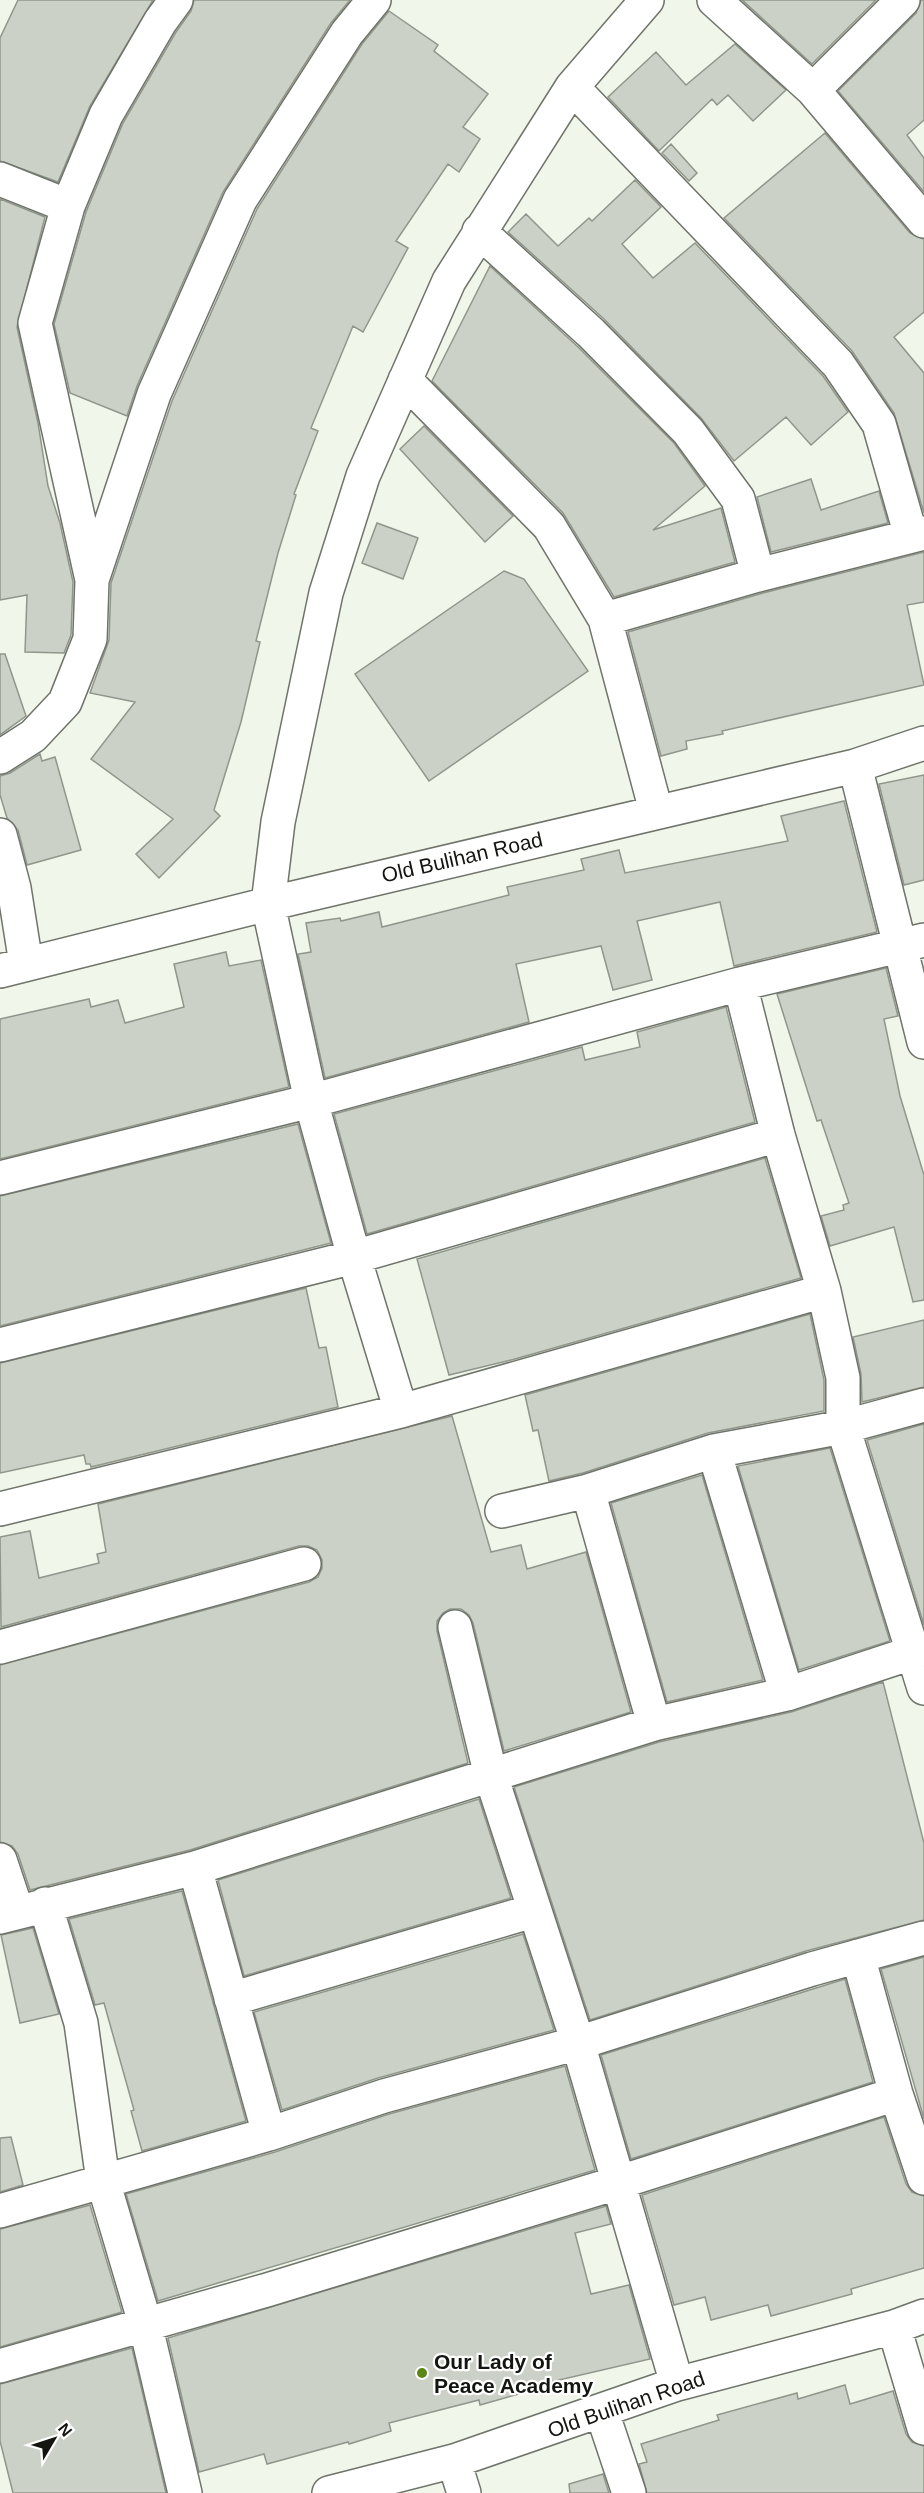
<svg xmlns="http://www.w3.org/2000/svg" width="924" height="2493" font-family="Helvetica,sans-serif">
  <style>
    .building { fill: #cbd1c6; stroke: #90968b; stroke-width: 1.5 }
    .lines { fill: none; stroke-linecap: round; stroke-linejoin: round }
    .minor-casing { stroke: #6e746a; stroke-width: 36 }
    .minor { stroke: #fff; stroke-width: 33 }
    .poi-dot { fill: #598616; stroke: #fff; stroke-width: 2 }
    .labels { text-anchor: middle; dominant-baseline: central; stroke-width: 4.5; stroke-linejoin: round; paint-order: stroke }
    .street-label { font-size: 21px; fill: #131511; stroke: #fff }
    .poi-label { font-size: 21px; font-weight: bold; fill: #131511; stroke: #fff; text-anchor: start }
  </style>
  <rect width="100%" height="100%" fill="#f0f6ea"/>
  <!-- building -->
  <path class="building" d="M 18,0 L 153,0 L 90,106 L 58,182 L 0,161 L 0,38 Z
    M 194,0 L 350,0 L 331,23 L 223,192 L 137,386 L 127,416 L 70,393 L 54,324 L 86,212 L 123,123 L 176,32 L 191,11 Z
    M 742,0 L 876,0 L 812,64 Z
    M 921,0 L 924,0 L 924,120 L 907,135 L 924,158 L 924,192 L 838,91 L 916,13 Z
    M 389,11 L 438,45 L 434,51 L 488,94 L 463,127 L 480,139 L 459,172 L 448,164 L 396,241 L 408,248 L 363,332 L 353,326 L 311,428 L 318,431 L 294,494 L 296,495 L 278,553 L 256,641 L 260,642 L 241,722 L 214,810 L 220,816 L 159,878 L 136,854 L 173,819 L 91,759 L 135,702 L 90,693 L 109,640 L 111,583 L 172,401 L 257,209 L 362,44 Z
    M 735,44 L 786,90 L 753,121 L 728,95 L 717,105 L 712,99 L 659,151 L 608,97 L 656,52 L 686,85 Z
    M 825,133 L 910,233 L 924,239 L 924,312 L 894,337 L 924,373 L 924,513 L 894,413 L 852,351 L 724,218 Z
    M 671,144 L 697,173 L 689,181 L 662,153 Z
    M 635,180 L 661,207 L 622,244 L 653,278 L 695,243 L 823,376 L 848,412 L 811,445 L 786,417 L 734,461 L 701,418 L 604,319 L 508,232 L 526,214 L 558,246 L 589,218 L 592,221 Z
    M 0,199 L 45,217 L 17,327 L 38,423 L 48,486 L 60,523 L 73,582 L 71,635 L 64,653 L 25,652 L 27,595 L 0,600 Z
    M 490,266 L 578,347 L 674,443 L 705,486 L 653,530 L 721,508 L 735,562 L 614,597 L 563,513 L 432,381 Z
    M 424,426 L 513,516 L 485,542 L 400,449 Z
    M 811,479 L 821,510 L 879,491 L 888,523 L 771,552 L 757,497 Z
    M 377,523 L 418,538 L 403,579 L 362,563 Z
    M 924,552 L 924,602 L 907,605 L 924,685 L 722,731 L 723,734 L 686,741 L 687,749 L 661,756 L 628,632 L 763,593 Z
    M 504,571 L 524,579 L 588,671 L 429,781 L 355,674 Z
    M 0,654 L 5,654 L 26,716 L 0,735 Z
    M 40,754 L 42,761 L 55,757 L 81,850 L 27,865 L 18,830 L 7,818 L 0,795 L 0,776 L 10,773 Z
    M 924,775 L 924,880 L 904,885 L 879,784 Z
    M 844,801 L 877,932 L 734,966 L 720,902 L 637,921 L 652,980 L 613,990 L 601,946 L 516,964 L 529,1022 L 325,1078 L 298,954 L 311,952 L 306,923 L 340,918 L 341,921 L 379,912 L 382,927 L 509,895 L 507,887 L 584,870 L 581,859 L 619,850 L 625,873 L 788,841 L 781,816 Z
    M 226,952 L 229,966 L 261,960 L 289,1087 L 0,1159 L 0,1019 L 89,999 L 91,1007 L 118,1000 L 125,1023 L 184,1007 L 174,964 Z
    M 886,968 L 898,1016 L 884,1019 L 900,1096 L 924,1175 L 924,1300 L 913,1302 L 894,1227 L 830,1246 L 821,1216 L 844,1210 L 843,1205 L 849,1203 L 821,1120 L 817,1121 L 777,994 Z
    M 726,1007 L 755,1122 L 367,1234 L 334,1114 L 582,1047 L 585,1060 L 640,1047 L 637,1032 Z
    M 298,1124 L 331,1243 L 0,1326 L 0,1196 Z
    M 765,1158 L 801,1278 L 515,1359 L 449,1375 L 417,1259 Z
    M 306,1288 L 319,1348 L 326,1347 L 338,1407 L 91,1467 L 90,1464 L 86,1464 L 84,1455 L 0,1473 L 0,1363 Z
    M 810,1314 L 824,1380 L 824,1411 L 708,1433 L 583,1473 L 549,1481 L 538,1430 L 533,1431 L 525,1395 Z
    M 924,1320 L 924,1387 L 862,1402 L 861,1374 L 853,1337 Z
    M 452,1416 L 491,1552 L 521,1545 L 527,1569 L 586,1552 L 631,1712 L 504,1751 L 473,1623 L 469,1615 L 461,1609 L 450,1609 L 443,1613 L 437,1621 L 437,1631 L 468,1763 L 190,1850 L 30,1890 L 18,1854 L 12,1846 L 0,1842 L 0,1665 L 309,1582 L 318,1577 L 322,1568 L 322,1560 L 317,1550 L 308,1546 L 299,1546 L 1,1627 L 0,1537 L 30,1531 L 39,1578 L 99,1563 L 97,1554 L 106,1552 L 98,1504 Z
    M 924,1424 L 924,1625 L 867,1440 Z
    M 830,1448 L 890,1641 L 799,1670 L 738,1466 Z
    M 702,1475 L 763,1680 L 667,1702 L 611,1503 Z
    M 883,1682 L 924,1843 L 924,1920 L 806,1951 L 590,2020 L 514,1787 L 659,1742 L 791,1712 Z
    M 479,1799 L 511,1898 L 244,1976 L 218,1880 Z
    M 182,1891 L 246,2121 L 142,2151 L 131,2111 L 134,2110 L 104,2003 L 95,2005 L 69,1919 Z
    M 33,1928 L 59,2014 L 20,2023 L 1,1935 Z
    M 523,1934 L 554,2030 L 378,2078 L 282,2110 L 254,2012 Z
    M 924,1957 L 924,2119 L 881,1969 Z
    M 845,1979 L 873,2082 L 631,2159 L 601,2055 Z
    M 565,2066 L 595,2170 L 158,2301 L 126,2194 L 275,2152 L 389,2114 Z
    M 884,2117 L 906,2184 L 912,2192 L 924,2196 L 924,2268 L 851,2289 L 852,2294 L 771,2316 L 768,2305 L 711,2320 L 705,2297 L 674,2305 L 642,2195 Z
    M 11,2137 L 23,2185 L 0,2192 L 0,2138 Z
    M 90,2205 L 122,2312 L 0,2347 L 0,2229 Z
    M 606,2206 L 611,2224 L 575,2233 L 591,2294 L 629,2285 L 650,2359 L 520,2389 L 522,2393 L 480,2405 L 479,2400 L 389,2423 L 391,2431 L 349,2444 L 348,2442 L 267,2464 L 264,2454 L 199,2472 L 168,2338 Z
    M 132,2348 L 166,2493 L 13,2493 L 0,2441 L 0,2384 Z
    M 845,2385 L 850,2404 L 893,2391 L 906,2434 L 912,2442 L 924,2446 L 924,2493 L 647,2493 L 639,2464 L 647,2462 L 641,2444 L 719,2420 L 717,2415 L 797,2393 L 798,2399 Z
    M 603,2474 L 609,2493 L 570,2493 L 569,2484 Z"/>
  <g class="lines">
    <!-- minor casing -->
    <g class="minor-casing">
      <path id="minor" d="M 714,0 L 813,90 L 924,221
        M 572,87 L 838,364 L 879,424 L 911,536
        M 813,90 L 903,0
        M 0,179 L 68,206
        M 479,231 L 591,333 L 688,431 L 738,499 L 758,575
        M 405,380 L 549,526 L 605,619 L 656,811
        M 92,580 L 35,323 L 68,206 L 106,115 L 160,22 L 176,0
        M 605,619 L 758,575 L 924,533
        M 0,757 L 33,736 L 65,702 L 90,639 L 92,580 L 154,394 L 240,200 L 347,33 L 374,0
        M 855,766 L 924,1042
        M 0,835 L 14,888 L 26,964
        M 0,971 L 268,904 L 855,766 L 924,743
        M 0,1178 L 311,1101 L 740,984 L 924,940
        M 824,1291 L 843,1378 L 843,1427 L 924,1688
        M 0,1345 L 354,1257 L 778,1135
        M 401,1411 L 354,1257 L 311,1101 L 268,904 L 278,822 L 326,593 L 363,476 L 449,281 L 572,87 L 647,0
        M 714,1451 L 787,1694
        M 588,1491 L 654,1724
        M 0,1509 L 401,1411 L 824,1291 L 778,1135 L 740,984
        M 502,1511 L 588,1491 L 714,1451 L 843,1427 L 924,1405
        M 455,1627 L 491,1776 L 578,2043 L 677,2384
        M 0,1647 L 304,1564
        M 0,1860 L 17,1911
        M 195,1868 L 269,2134
        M 45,1904 L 81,2023 L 103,2181 L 145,2323 L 185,2493
        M 0,1917 L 195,1868 L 654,1724 L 787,1694 L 924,1649
        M 858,1956 L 896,2094 L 924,2178
        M 231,1999 L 533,1911
        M 0,2211 L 269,2134 L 384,2096 L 578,2043 L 812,1969 L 924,1938
        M 894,2327 L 924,2428
        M 0,2366 L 267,2290 L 620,2182 L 896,2094
        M 602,2412 L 629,2493
        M 454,2461 L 464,2493
        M 329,2493 L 454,2461 L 677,2384 L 894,2327 L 924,2316"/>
    </g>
    <!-- minor -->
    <use href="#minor" class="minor"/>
  </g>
  <!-- markers -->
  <circle class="poi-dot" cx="422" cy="2373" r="6"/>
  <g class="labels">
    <!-- street labels -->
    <g class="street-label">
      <text transform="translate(462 857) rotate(-13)">Old Bulihan Road</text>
      <text transform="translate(626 2404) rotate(-19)">Old Bulihan Road</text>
    </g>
    <!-- poi labels -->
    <g class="poi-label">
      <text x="434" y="2361">Our Lady of<tspan x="434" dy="24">Peace Academy</tspan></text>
    </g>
  </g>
  <!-- north arrow -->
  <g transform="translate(54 2439) rotate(51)" stroke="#ffffff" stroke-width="4.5" paint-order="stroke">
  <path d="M0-4.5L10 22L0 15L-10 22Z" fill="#131511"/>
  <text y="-9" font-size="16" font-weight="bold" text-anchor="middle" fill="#131511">N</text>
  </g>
</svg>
